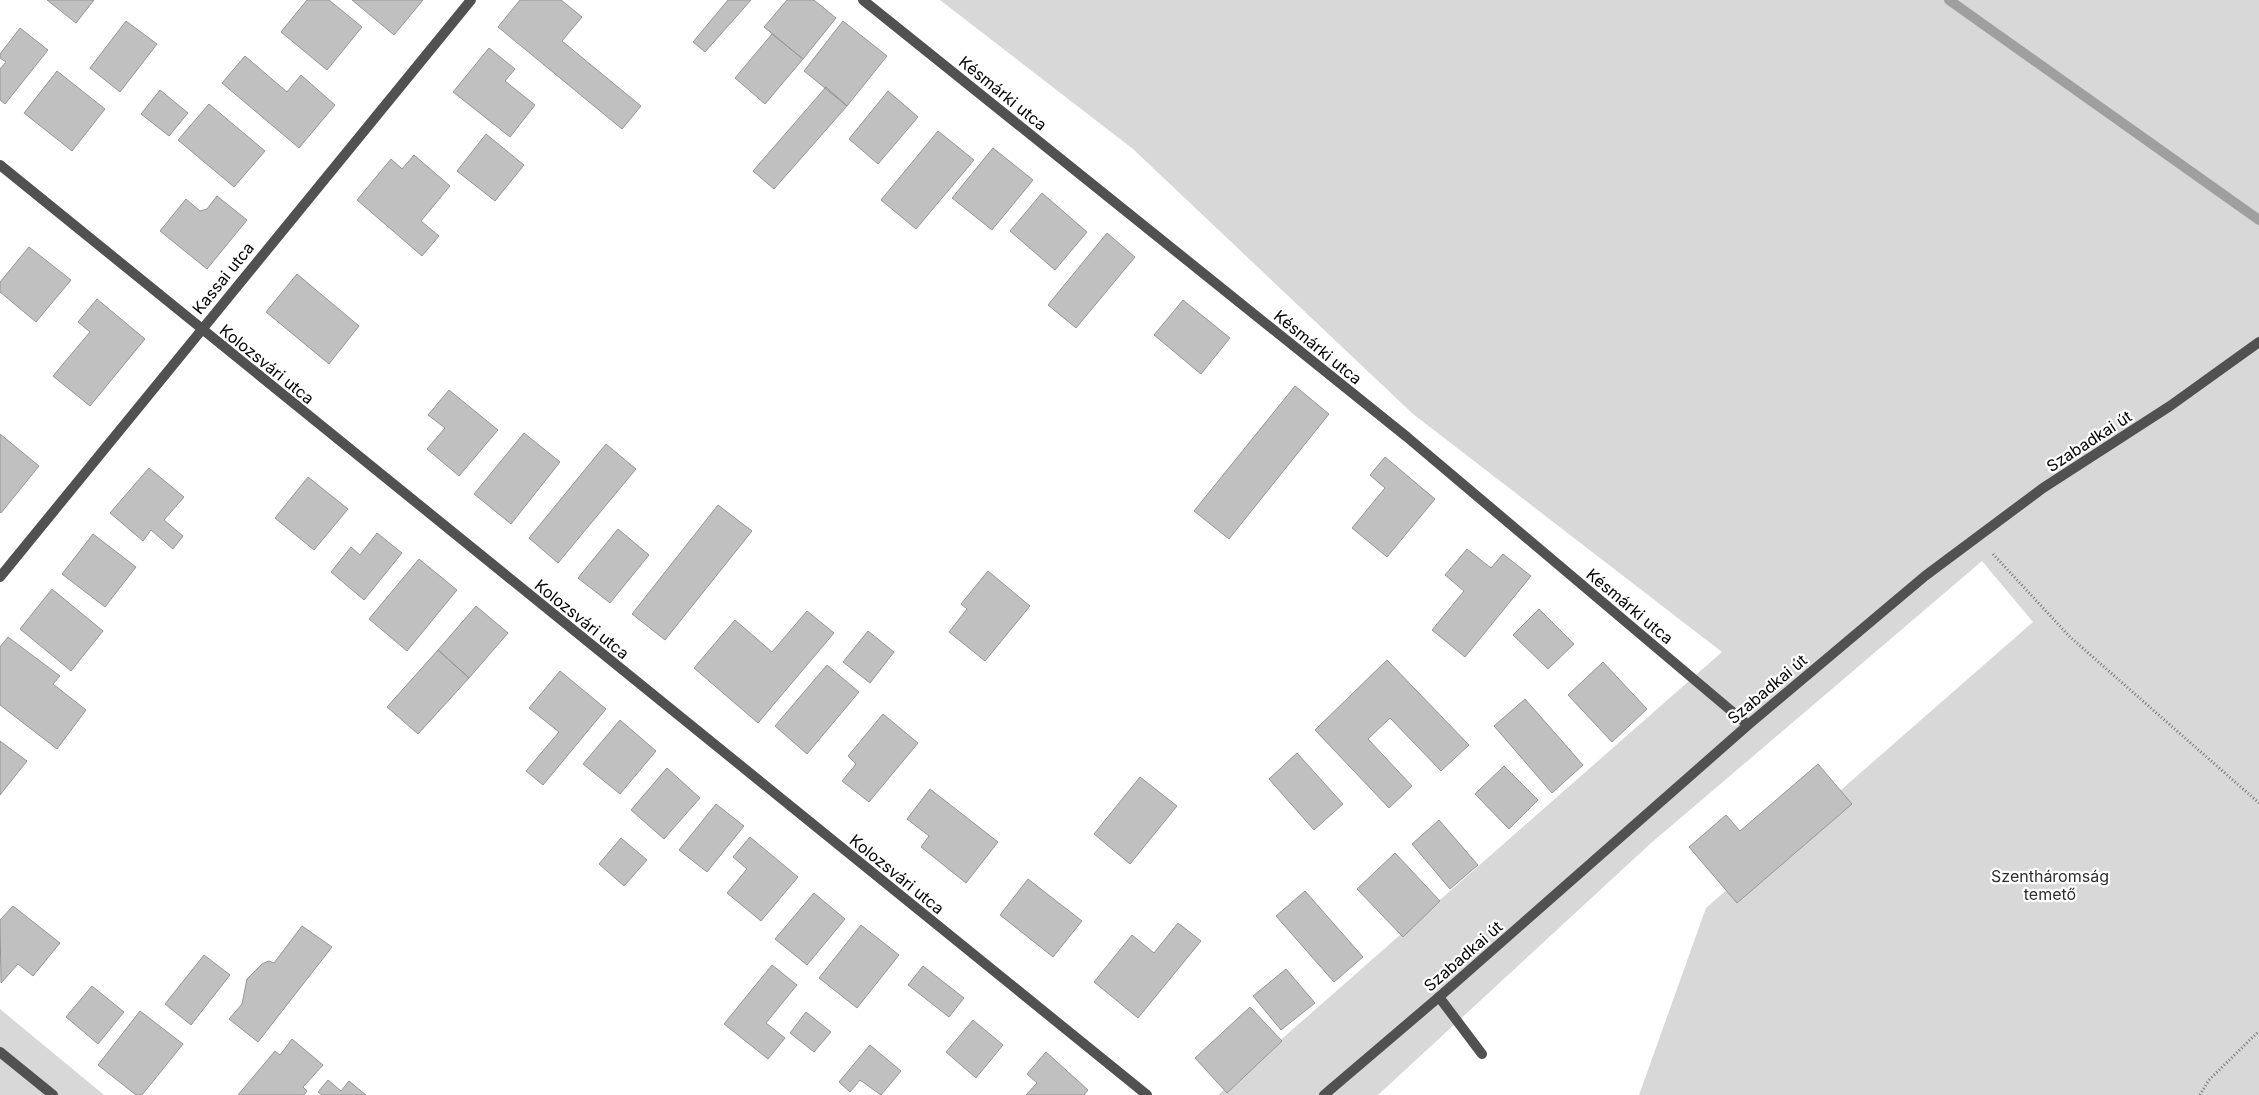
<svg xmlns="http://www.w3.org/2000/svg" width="2259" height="1095" font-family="Inter,sans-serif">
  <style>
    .green { fill: #d8d8d8 }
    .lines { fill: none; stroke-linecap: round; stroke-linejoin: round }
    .stream { stroke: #9f9f9f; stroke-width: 10 }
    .building { fill: #c0c0c0; stroke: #959595 }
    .path { stroke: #737373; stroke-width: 3; stroke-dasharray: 1 2.5; stroke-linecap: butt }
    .service { stroke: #515151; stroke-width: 10 }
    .minor { stroke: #515151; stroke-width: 10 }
    .labels { text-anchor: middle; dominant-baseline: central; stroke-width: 4.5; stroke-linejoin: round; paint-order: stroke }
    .street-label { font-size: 16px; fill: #000; stroke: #fff }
    .park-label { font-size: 16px; fill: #2f2f2f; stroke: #fff }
  </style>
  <rect width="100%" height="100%" fill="#fff"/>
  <!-- green -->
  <path class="green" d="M 940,0 L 2259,0 L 2259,1095 L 1639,1095 L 1706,908 L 2033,622 L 1982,561 L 1650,844 L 1378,1095 L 1218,1095 L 1722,652 L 1413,414 L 1133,149 Z
    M 0,1009 L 104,1095 L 0,1095 Z"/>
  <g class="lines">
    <!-- stream -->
    <path class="stream" d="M 1949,0 L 2259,220"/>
  </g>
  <!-- building -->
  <path class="building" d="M 47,0 L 94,0 L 76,23 Z
    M 307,0 L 329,0 L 362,27 L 327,70 L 281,32 Z
    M 352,0 L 423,0 L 394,35 Z
    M 520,0 L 561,0 L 582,17 L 562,41 L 641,106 L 622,129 L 498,27 Z
    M 728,0 L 751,0 L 705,52 L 693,42 Z
    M 787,0 L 814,0 L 836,18 L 803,59 L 764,27 Z
    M 126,21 L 157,44 L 120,92 L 90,68 Z
    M 843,21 L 887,56 L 847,106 L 804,71 Z
    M 20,28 L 48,50 L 5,104 L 0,100 L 0,69 L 6,62 L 0,58 L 0,54 Z
    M 772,34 L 803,59 L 765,104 L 735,78 Z
    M 489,48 L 515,69 L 505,81 L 535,105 L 510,137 L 453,92 Z
    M 245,56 L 287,92 L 301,75 L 335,105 L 299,148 L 222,83 Z
    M 57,71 L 105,109 L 72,151 L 24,113 Z
    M 826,87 L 847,106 L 774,189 L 753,171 Z
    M 160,90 L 188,113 L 169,136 L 141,114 Z
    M 888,91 L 918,117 L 878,164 L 849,139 Z
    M 209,104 L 265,151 L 234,187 L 178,140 Z
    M 938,131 L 974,160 L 916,229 L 881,200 Z
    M 486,134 L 524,165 L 495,201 L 457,171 Z
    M 993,148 L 1033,180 L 992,230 L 952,198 Z
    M 414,155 L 450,186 L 421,221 L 439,236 L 422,256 L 357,200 L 391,159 L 402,169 Z
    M 1042,193 L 1087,232 L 1055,270 L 1010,231 Z
    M 217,196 L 247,220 L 207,269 L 160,231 L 186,199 L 200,211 L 207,209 Z
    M 1107,233 L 1135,257 L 1076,328 L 1048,305 Z
    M 29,247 L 71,280 L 36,322 L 0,292 L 0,282 Z
    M 297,274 L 359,326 L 329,364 L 266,312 Z
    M 97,299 L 145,339 L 90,406 L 53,376 L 90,332 L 78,322 Z
    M 1183,300 L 1230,338 L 1201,374 L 1154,335 Z
    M 1295,386 L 1329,414 L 1229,539 L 1194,511 Z
    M 449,390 L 498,430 L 459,476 L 427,449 L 445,428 L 428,415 Z
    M 524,433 L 560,462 L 511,524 L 474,494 Z
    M 0,434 L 39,466 L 1,513 L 0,512 Z
    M 606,444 L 636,469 L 558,563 L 529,538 Z
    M 1385,457 L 1435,499 L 1387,557 L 1352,528 L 1385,488 L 1370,475 Z
    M 149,468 L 184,497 L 164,520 L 183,536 L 173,549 L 151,530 L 143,541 L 110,513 Z
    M 308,477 L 348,509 L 314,550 L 275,518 Z
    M 718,505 L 752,531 L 665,640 L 632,614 Z
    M 618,529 L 649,555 L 610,603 L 578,578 Z
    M 377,533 L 402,553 L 364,600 L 331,572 L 351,547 L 360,555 Z
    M 93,534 L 136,567 L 105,607 L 62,574 Z
    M 1467,549 L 1491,568 L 1503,554 L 1531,576 L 1465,657 L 1432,630 L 1464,591 L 1445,575 Z
    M 419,559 L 457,590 L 407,651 L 369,619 Z
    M 988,571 L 1030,606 L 985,661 L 949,632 L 967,609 L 961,604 Z
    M 52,589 L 103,631 L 71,671 L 20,629 Z
    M 476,606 L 508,633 L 469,678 L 438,650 Z
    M 1539,609 L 1574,644 L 1548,669 L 1513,635 Z
    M 807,611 L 834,633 L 758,723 L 694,668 L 735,620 L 772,652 Z
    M 868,631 L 894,652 L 870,683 L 843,662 Z
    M 8,637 L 60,676 L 53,684 L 86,710 L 57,749 L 0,705 L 0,647 Z
    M 438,650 L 469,678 L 418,734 L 387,707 Z
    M 1387,660 L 1469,745 L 1441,771 L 1390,718 L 1368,739 L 1412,786 L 1389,808 L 1315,730 Z
    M 1603,662 L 1647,709 L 1612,742 L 1568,695 Z
    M 827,665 L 859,692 L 807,754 L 775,726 Z
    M 560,671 L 606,709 L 543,785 L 526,771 L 559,732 L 529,708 Z
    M 1525,699 L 1583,765 L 1552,793 L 1494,726 Z
    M 883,714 L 918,743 L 869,802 L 842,781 L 856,764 L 848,756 Z
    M 620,720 L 656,751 L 620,794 L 583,764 Z
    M 0,741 L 27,761 L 0,795 Z
    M 1297,753 L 1343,804 L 1314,830 L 1269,779 Z
    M 1818,764 L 1852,804 L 1737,903 L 1689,847 L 1726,815 L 1740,831 Z
    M 1504,766 L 1538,800 L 1509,829 L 1475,794 Z
    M 667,768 L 700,798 L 664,839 L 631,810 Z
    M 1140,777 L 1177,806 L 1130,864 L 1094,834 Z
    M 930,789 L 998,842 L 966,883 L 921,847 L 929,836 L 907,819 Z
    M 716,804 L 744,826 L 707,872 L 679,850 Z
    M 1439,820 L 1478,865 L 1450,889 L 1412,844 Z
    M 750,837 L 798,877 L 761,921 L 727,893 L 747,869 L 733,857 Z
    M 621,838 L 647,860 L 624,886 L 599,864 Z
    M 1395,853 L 1440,901 L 1403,937 L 1357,889 Z
    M 1028,879 L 1082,921 L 1053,957 L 1000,915 Z
    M 1305,891 L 1363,957 L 1334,982 L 1276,916 Z
    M 814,893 L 845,919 L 807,965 L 775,939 Z
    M 13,906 L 60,943 L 33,976 L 18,964 L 1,983 L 0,920 Z
    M 1178,923 L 1201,941 L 1138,1018 L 1094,982 L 1132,935 L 1154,953 Z
    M 861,925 L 899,955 L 857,1008 L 819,978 Z
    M 302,926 L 332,947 L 258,1042 L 229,1019 L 242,1004 L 247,979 L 262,964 L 269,961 L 274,963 Z
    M 204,955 L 230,975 L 191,1025 L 165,1004 Z
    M 772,965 L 797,985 L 766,1023 L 785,1038 L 768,1059 L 724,1024 Z
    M 923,966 L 964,998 L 949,1017 L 908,985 Z
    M 1286,969 L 1315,1003 L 1281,1030 L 1253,996 Z
    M 92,986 L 124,1012 L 98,1044 L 66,1017 Z
    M 1250,1007 L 1282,1041 L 1227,1093 L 1195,1058 Z
    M 140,1011 L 183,1044 L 142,1095 L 136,1095 L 98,1065 Z
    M 806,1012 L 831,1032 L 814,1052 L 790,1033 Z
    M 973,1020 L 1003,1045 L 976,1078 L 946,1052 Z
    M 292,1039 L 323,1065 L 303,1087 L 307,1091 L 304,1095 L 238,1095 L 275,1051 L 280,1055 Z
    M 870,1045 L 901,1071 L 881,1095 L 860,1080 L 850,1092 L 839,1082 Z
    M 1046,1052 L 1088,1090 L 1084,1095 L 1026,1095 L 1037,1083 L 1027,1074 Z
    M 328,1080 L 341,1091 L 349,1081 L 366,1095 L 322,1095 L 318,1092 Z"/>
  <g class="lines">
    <!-- path -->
    <path class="path" d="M 1993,554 L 2070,637 L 2259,803
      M 2200,1095 L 2209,1080 L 2259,1031"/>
    <!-- service -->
    <path class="service" d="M 1439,997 L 1482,1054"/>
    <!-- minor -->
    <path class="minor" d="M 863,0 L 1407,437 L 1748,725
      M 0,165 L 1147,1095
      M 0,577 L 471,0
      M 0,1052 L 53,1095
      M 1324,1095 L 1439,997 L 1748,725 L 1925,576 L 2043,488 L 2170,406 L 2259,342"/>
  </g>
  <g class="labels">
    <!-- street labels -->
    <g class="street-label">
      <text transform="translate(1003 93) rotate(39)">Késmárki utca</text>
      <text transform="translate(223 278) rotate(-51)">Kassai utca</text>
      <text transform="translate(1318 347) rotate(39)">Késmárki utca</text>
      <text transform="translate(267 364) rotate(39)">Kolozsvári utca</text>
      <text transform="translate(2089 441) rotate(-33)">Szabadkai út</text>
      <text transform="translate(1630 606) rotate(40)">Késmárki utca</text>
      <text transform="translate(582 619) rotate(39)">Kolozsvári utca</text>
      <text transform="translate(1767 689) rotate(-40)">Szabadkai út</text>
      <text transform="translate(897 874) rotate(39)">Kolozsvári utca</text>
      <text transform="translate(1463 956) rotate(-41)">Szabadkai út</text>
    </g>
    <!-- park labels -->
    <g class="park-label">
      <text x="2050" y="876">Szentháromság<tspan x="2050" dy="18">temető</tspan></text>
    </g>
  </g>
</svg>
